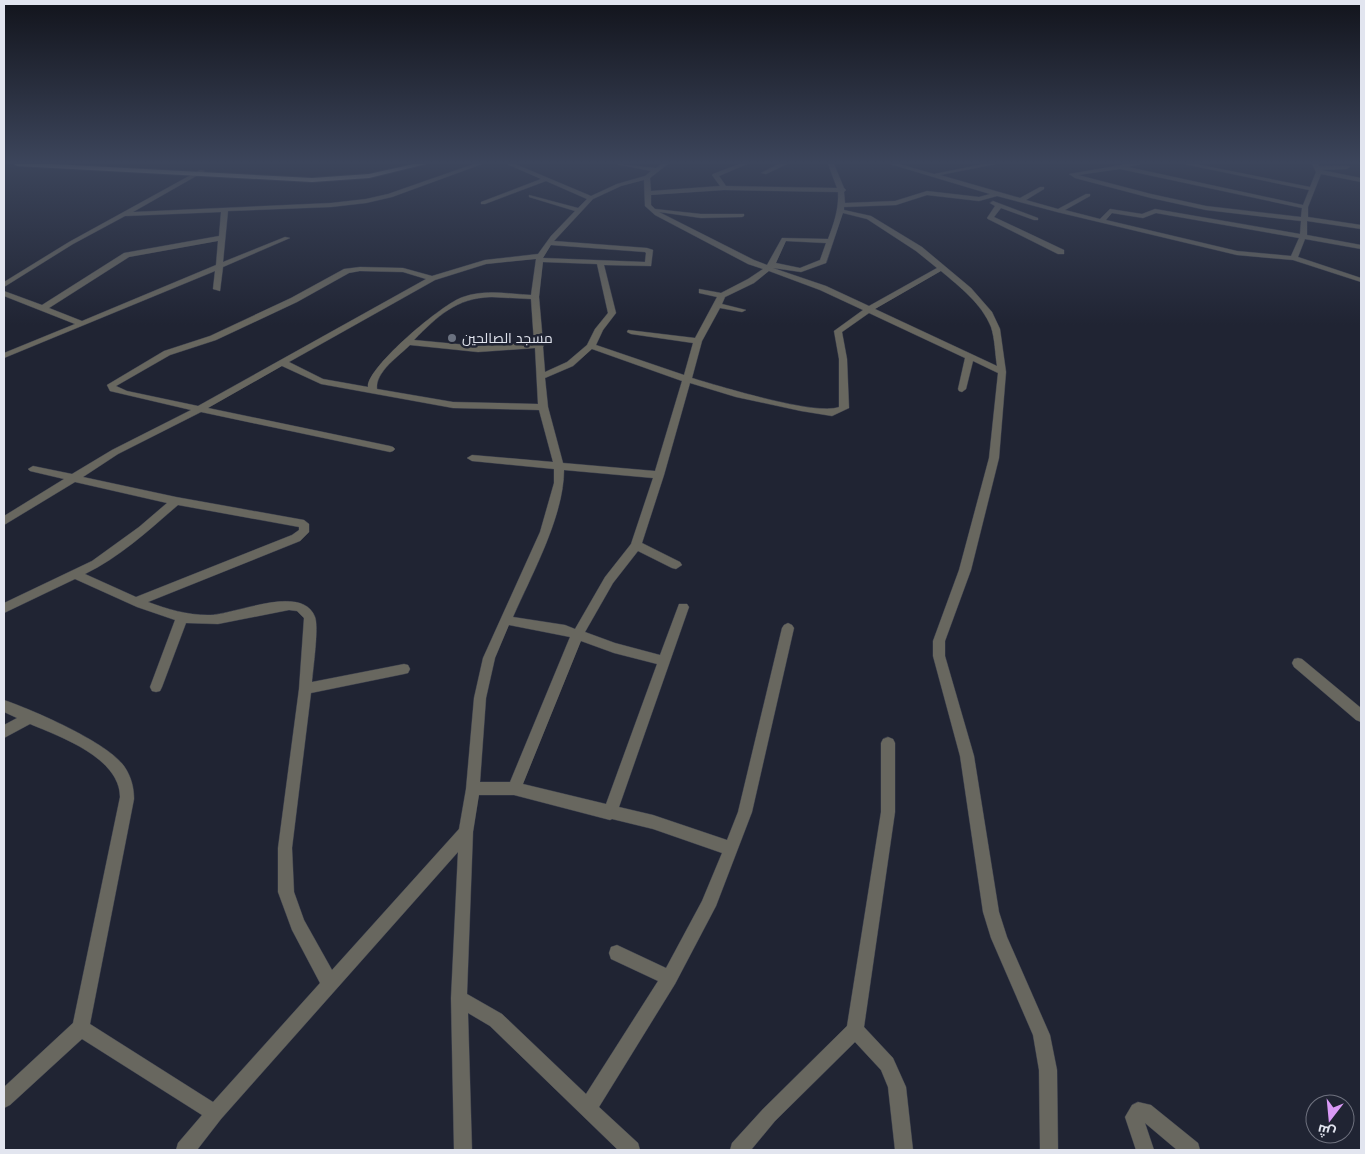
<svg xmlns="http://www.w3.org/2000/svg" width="1365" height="1154" font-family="Quicksand,Cairo,sans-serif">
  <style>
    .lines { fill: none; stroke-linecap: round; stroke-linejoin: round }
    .minor-casing { stroke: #3b3f4d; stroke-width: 1 }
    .major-casing { stroke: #3b3f4d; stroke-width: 2 }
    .minor { fill: #68675f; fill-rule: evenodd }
    .major { fill: #adaa99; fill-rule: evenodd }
    .worship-dot { fill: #6b7280; stroke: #202433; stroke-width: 2 }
    .labels { text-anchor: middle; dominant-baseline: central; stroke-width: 5; stroke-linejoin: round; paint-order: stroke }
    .far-poi-label { font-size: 14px; fill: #e2e5ef; stroke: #202433; text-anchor: start }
  </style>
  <rect width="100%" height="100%" fill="#202433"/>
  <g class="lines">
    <!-- minor casing -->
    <g class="minor-casing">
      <path id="minor" d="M 474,164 L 482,164 L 392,197 L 366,203 L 331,207 L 228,211 L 223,262 L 285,237 L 290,238 L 223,267 L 220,291 L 213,289 L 215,271 L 4,358 L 4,353 L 75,324 L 4,296 L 4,291 L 42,305 L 124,253 L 219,236 L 221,212 L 125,216 L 73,244 L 4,287 L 4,282 L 69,242 L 200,170 L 205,171 L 133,212 L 331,203 L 366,199 L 388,194 ZM 218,241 L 216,265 L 82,321 L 49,308 L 129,257 Z
        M 507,164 L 515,164 L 591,196 L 617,184 L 645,176 L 651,171 L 616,164 L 656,168 L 661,164 L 668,164 L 650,178 L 651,191 L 720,186 L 712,175 L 713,174 L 739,164 L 747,164 L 719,176 L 726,186 L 837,188 L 828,164 L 834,164 L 844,188 L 846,190 L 844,192 L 845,203 L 895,201 L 927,191 L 979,197 L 990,194 L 890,164 L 899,164 L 934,174 L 984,164 L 996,164 L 940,175 L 1020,198 L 1040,187 L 1044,187 L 1044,189 L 1026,200 L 1058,209 L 1086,194 L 1090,194 L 1090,196 L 1065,210 L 1100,219 L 1110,209 L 1142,214 L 1155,209 L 1300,234 L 1301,221 L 1206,210 L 1151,198 L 1075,178 L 1069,174 L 1127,164 L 1141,164 L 1128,167 L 1303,205 L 1309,190 L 1184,164 L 1196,164 L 1310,187 L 1316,172 L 1312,164 L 1318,164 L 1319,166 L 1349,166 L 1350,167 L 1347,169 L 1321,170 L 1361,178 L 1361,182 L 1321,174 L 1308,207 L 1308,217 L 1361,225 L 1361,229 L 1307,221 L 1307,235 L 1361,245 L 1361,249 L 1305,239 L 1298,257 L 1361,278 L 1361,282 L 1293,260 L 1237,255 L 1057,212 L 997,196 L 979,201 L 927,195 L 896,205 L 844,207 L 844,210 L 871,216 L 922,247 L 971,288 L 992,312 L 1000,329 L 1006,372 L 999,458 L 971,570 L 945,641 L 945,656 L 974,756 L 999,912 L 1007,937 L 1050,1035 L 1057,1070 L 1058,1150 L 1040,1150 L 1039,1070 L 1033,1035 L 991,938 L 983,912 L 960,756 L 933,656 L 933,641 L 959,570 L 989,458 L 998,373 L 973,361 L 966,389 L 962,392 L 959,391 L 958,389 L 965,358 L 869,313 L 842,332 L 847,359 L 849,408 L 832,416 L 801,411 L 736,397 L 690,383 L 664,475 L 642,543 L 680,562 L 682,565 L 676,569 L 672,568 L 638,551 L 613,583 L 585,632 L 615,643 L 660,655 L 679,604 L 687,604 L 689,607 L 619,807 L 653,815 L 727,840 L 738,812 L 782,628 L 784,625 L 788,623 L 792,625 L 794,628 L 752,812 L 716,906 L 675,984 L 599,1107 L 638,1143 L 640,1150 L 618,1150 L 490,1026 L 468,1013 L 472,1150 L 454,1150 L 451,998 L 458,852 L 221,1119 L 197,1150 L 176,1150 L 178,1143 L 202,1115 L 82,1039 L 10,1105 L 4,1108 L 4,1087 L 73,1023 L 120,797 C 120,758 61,737 30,724 L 4,738 L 4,725 L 17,718 L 4,712 L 4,700 C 33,710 107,742 124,766 C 131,776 134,787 134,799 L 90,1024 L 213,1102 L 320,983 L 292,930 L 278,892 L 278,848 L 299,689 L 304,618 L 297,611 L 289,610 L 218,624 L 186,623 L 162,687 L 160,691 L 156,692 L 152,691 L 150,687 L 175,620 L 137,607 L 75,579 L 4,613 L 4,603 L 92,561 L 139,527 L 167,503 L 75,482 L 4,525 L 4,516 L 64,479 L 30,471 L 28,469 L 33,466 L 72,474 L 112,450 L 191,410 L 110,391 L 107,385 L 164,351 L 210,336 L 291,298 L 344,269 L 360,267 L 403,268 L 432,276 L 485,260 L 538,254 L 551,236 L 575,211 L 529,197 L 529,195 L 578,208 L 587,199 L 546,181 L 485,204 L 481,204 L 481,202 L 541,179 ZM 1120,169 L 1302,208 L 1301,217 L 1206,206 L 1151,194 L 1078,175 ZM 644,180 L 645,206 L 655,215 L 748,264 L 763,269 L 748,279 L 721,293 L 699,289 L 699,293 L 717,297 L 695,338 L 628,330 L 627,332 L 631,334 L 693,343 L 684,375 L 596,345 L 603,330 L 616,313 L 604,265 L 651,266 L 653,250 L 647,248 L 554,241 L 593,199 L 621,186 ZM 724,190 L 838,192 C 839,209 834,223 828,239 L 782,238 L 767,265 L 754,260 L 659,212 L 701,218 L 742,217 L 744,216 L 744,214 L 701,214 L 655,209 L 651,205 L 651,195 ZM 843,213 L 867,219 L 916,251 L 937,268 L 869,306 L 826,286 L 773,268 L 801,272 L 826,263 ZM 1112,213 L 1143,218 L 1156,213 L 1299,238 L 1291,256 L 1237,251 L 1106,220 ZM 786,241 L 826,243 L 820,260 L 800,268 L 776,263 ZM 551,245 L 645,252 L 646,253 L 645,262 L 543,258 ZM 536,259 L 531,295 C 509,294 485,289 463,297 C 443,303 366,368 368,387 L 323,379 L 289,362 L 435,280 L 486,264 ZM 543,262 L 597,264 L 608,313 L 595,329 L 587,345 L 567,362 L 545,372 L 543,347 L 544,345 L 543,343 L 539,297 ZM 360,271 L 403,272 L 426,279 L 198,406 L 127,391 L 116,386 L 170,355 L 216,340 L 297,302 L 349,273 ZM 769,271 L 820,290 L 863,310 L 834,331 L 839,359 L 839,407 C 816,416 719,386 692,378 L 702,341 L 720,308 L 742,312 L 746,310 L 722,304 L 725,297 L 754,283 ZM 941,271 C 960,287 982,304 991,327 C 995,339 995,354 997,366 L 875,309 ZM 491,297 L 531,299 L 534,343 L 478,346 L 414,340 C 438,316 456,298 491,297 ZM 410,345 L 478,352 L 535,348 L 538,404 L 453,402 L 377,389 C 375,372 399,356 410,345 ZM 592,349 L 682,381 L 655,471 L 563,463 L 548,407 L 545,378 L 573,366 ZM 282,366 L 321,384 L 453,408 L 539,410 L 553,462 L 472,455 L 467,458 L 472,461 L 554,469 L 554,483 L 540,532 L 483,658 L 474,698 L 466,789 L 459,829 L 332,970 L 304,920 L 294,892 L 292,848 L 311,693 L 404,674 L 408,673 L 410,669 L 408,665 L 404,664 L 312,682 C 313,669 319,627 315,617 C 302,583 235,615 208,615 C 187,615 167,609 148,602 L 300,541 L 309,532 L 309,524 L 304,520 L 176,497 L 83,477 L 118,454 L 201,412 L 390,452 L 393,451 L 395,449 L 393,447 L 390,446 L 208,408 ZM 564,470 L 653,478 L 631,544 L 605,577 L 575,629 L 565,625 L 513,617 C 532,574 564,516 564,470 ZM 178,505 L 299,527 L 299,530 L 292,535 L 136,597 L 85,574 C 120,557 149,530 178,505 ZM 509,625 L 570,637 L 510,782 L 480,782 L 486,698 L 495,658 ZM 581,641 L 614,653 L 657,664 L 606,804 L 523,784 ZM 479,795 L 514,795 L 610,820 L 612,819 L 653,829 L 722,853 L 702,901 L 666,968 L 617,945 L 611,947 L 609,953 L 611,959 L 658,981 L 586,1094 L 502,1014 L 467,994 L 473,832 Z
        M 779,164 L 787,164 L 766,174 L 761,173 Z
        M 993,201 L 1038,218 L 1038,220 L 1034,220 L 1001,208 L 994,217 L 1064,250 L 1064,254 L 1058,254 L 988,219 L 987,218 L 995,206 L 990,203 Z
        M 1298,658 L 1302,659 L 1361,708 L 1361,722 L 1356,720 L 1294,667 L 1292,663 L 1294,659 Z
        M 888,737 L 893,739 L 895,743 L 895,812 L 864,1027 L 893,1058 L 906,1087 L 913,1150 L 895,1150 L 888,1087 L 881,1070 L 855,1042 L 775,1121 L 751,1150 L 730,1150 L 732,1143 L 763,1109 L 847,1026 L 881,812 L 881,743 L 883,739 Z
        M 1138,1102 L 1151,1105 L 1198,1143 L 1200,1150 L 1177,1150 L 1145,1123 L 1154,1150 L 1136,1150 L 1125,1117 L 1132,1105 Z"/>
    </g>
    <!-- major casing -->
    <g class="major-casing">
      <path id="major" d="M 14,164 L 52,164 L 312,178 L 369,174 L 414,164 L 426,164 L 369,178 L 312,182 L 17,166 Z"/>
    </g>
    <!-- minor -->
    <use href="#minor" class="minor"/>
    <!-- major -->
    <use href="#major" class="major"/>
  </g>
  <!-- sky -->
  <linearGradient id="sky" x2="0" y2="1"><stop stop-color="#12141c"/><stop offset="0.5" stop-color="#3c455b"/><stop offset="1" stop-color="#3c455b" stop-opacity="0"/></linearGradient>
  <rect width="1365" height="325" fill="url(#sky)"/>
  <!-- markers -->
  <circle class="worship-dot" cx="452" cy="338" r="5"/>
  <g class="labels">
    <!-- far-poi labels -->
    <g class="far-poi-label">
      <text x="462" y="338">مسجد الصالحين</text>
    </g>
  </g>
  <!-- border -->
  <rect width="1365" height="1154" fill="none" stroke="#e2e5ef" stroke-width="10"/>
  <!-- north arrow -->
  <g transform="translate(1330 1119) rotate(196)"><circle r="24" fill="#202433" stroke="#6e717e"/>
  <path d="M0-4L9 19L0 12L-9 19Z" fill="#da9af6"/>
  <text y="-8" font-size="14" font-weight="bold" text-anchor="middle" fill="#e2e5ef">ش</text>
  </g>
</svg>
